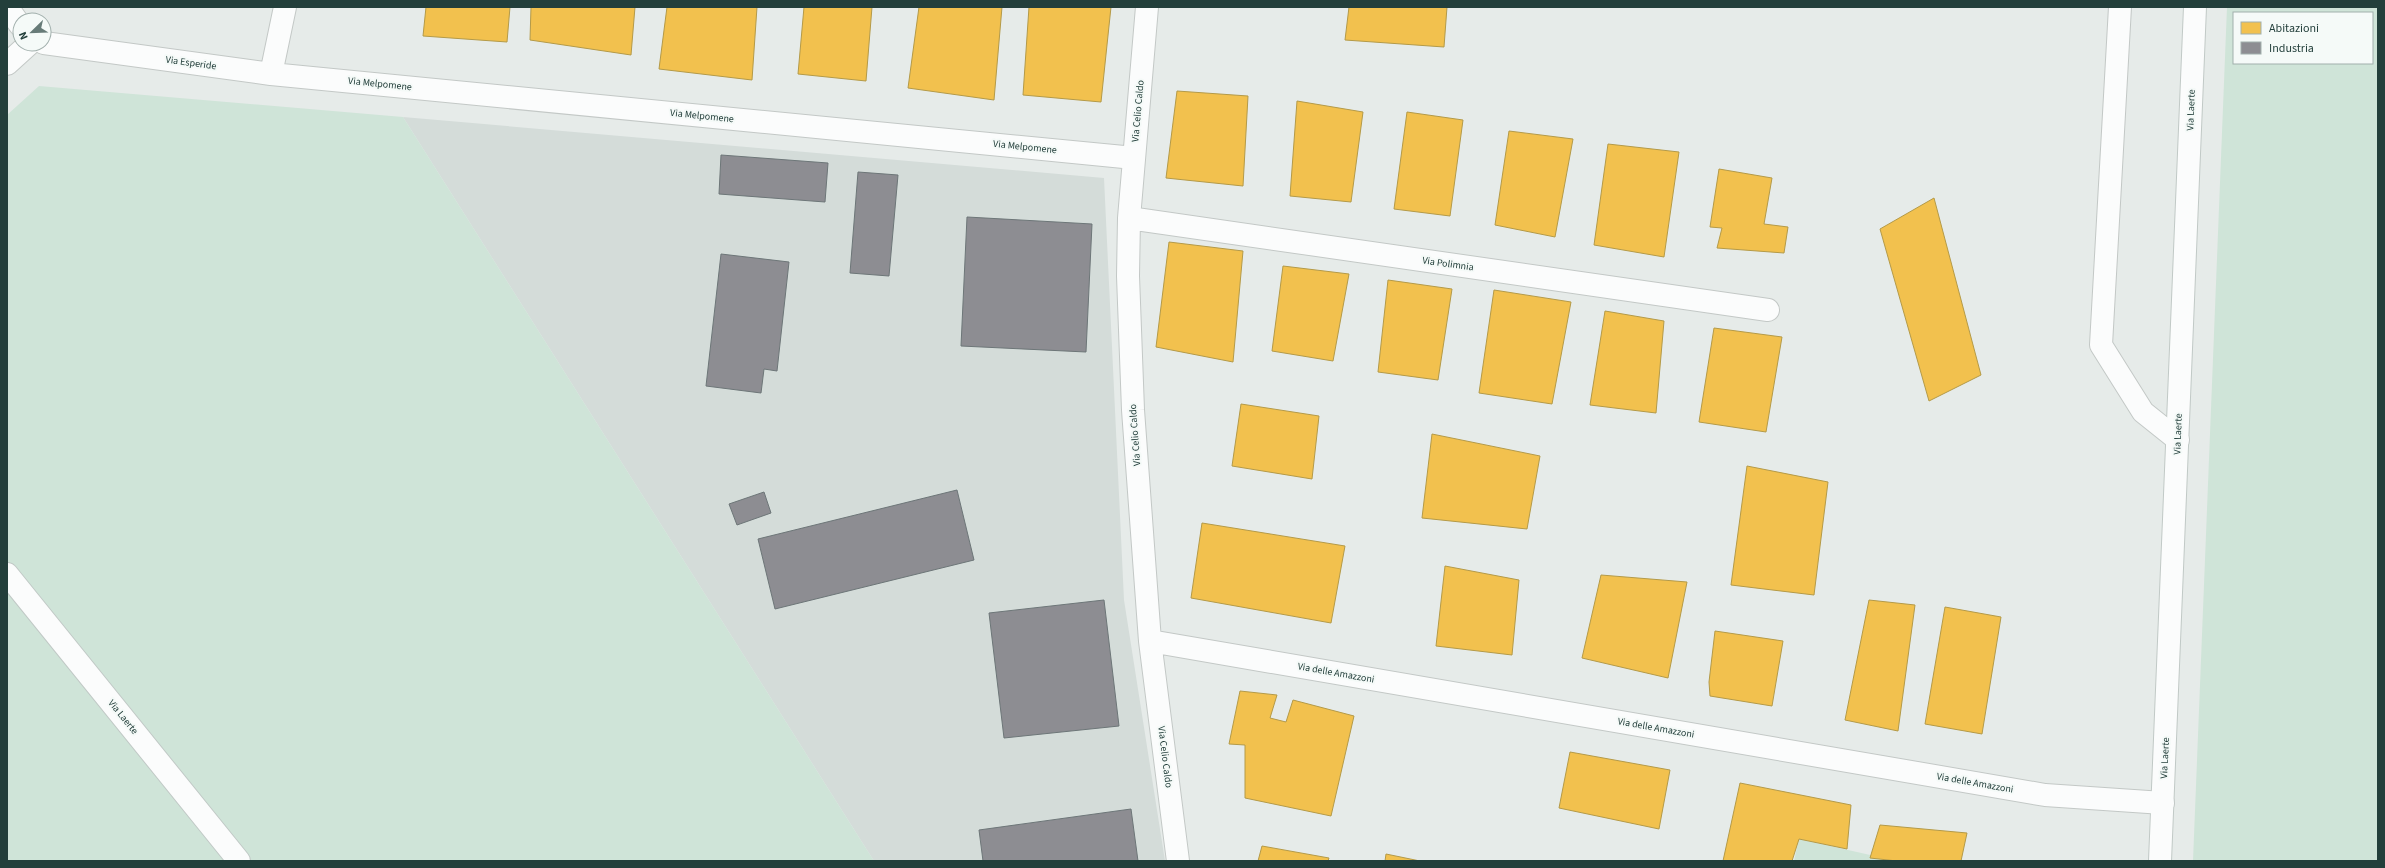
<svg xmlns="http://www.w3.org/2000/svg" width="2385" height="868" font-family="'Source Sans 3',sans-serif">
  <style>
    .built { fill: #d4dcd9 }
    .green { fill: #cfe4d8; fill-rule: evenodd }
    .homes { fill: #f2c14e; stroke: #b49a48 }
    .industry { fill: #8d8d92; stroke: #6d7678 }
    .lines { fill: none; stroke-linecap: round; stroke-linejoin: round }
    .street-casing { stroke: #c3c8c6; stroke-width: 24 }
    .secondary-casing { stroke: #c1c9c6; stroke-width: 24 }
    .street { stroke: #fbfcfc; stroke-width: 22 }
    .secondary { stroke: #fbfcfc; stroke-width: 22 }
    .labels { text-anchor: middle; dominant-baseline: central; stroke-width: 4; stroke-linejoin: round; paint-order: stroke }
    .street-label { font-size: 10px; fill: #233f3b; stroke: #f5faf8 }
  </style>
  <rect width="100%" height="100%" fill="#e6ebe9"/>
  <!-- built -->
  <path class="built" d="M 403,117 L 1104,178 L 1124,600 L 1165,861 L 874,861 Z"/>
  <!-- green -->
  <path class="green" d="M 2227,7 L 2378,7 L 2378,861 L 2193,861 ZM 2234,13 L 2372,13 L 2372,63 L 2234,63 Z
    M 39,86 L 403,117 L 874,861 L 7,861 L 7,115 Z
    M 1799,839 L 1897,861 L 1794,861 Z"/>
  <!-- homes -->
  <path class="homes" d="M 426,7 L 510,7 L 507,42 L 423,36 Z
    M 531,7 L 635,7 L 631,55 L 530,40 Z
    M 667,7 L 757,7 L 752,80 L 659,69 Z
    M 804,7 L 872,7 L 866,81 L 798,74 Z
    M 919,7 L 1002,7 L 994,100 L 908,88 Z
    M 1029,7 L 1111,7 L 1101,102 L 1023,95 Z
    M 1349,7 L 1447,7 L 1444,47 L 1345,40 Z
    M 1177,91 L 1248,96 L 1243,186 L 1166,178 Z
    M 1297,101 L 1363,112 L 1351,202 L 1290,196 Z
    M 1407,112 L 1463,120 L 1450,216 L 1394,209 Z
    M 1509,131 L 1573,139 L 1555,237 L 1495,225 Z
    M 1608,144 L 1679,152 L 1664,257 L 1594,245 Z
    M 1719,169 L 1772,178 L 1764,224 L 1788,227 L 1784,253 L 1717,248 L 1722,228 L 1710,227 Z
    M 1934,198 L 1981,375 L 1929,401 L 1880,229 Z
    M 1169,242 L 1243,251 L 1233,362 L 1156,347 Z
    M 1283,266 L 1349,274 L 1333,361 L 1272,351 Z
    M 1388,280 L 1452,289 L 1438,380 L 1378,372 Z
    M 1494,290 L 1571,302 L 1552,404 L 1479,393 Z
    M 1605,311 L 1664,321 L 1656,413 L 1590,405 Z
    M 1714,328 L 1782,337 L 1766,432 L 1699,422 Z
    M 1241,404 L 1319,416 L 1312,479 L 1232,466 Z
    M 1432,434 L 1540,456 L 1527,529 L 1422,518 Z
    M 1747,466 L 1828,482 L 1814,595 L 1731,585 Z
    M 1202,523 L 1345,546 L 1331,623 L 1191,598 Z
    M 1445,566 L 1519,580 L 1512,655 L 1436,646 Z
    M 1601,575 L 1687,582 L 1668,678 L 1582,658 Z
    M 1869,600 L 1915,605 L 1898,731 L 1845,720 Z
    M 1945,607 L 2001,617 L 1982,734 L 1925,724 Z
    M 1715,631 L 1783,641 L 1772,706 L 1710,696 L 1709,682 Z
    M 1240,691 L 1277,695 L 1270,718 L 1286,722 L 1293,700 L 1354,716 L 1331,816 L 1245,798 L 1245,745 L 1229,744 Z
    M 1570,752 L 1670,770 L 1659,829 L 1559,808 Z
    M 1740,783 L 1851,805 L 1847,849 L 1799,839 L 1792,861 L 1723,861 Z
    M 1880,825 L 1967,833 L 1961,861 L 1897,861 L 1870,858 Z
    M 1262,846 L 1329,858 L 1328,861 L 1258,861 Z
    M 1386,854 L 1420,861 L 1385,861 Z"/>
  <!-- industry -->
  <path class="industry" d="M 721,155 L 828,163 L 825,202 L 719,194 Z
    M 858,172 L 898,175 L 889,276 L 850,273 Z
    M 967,217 L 1092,224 L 1086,352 L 961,346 Z
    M 721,254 L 789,262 L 777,371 L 764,369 L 761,393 L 706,386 Z
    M 957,490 L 974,560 L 775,609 L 758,539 Z
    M 764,492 L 771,513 L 737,525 L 729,504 Z
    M 1104,600 L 1119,726 L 1004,738 L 989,613 Z
    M 1131,809 L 1138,861 L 983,861 L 979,830 Z"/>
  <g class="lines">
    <!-- street casing -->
    <g class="street-casing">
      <path id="street" d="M 7,7 L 20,25
        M 1147,7 L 1129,218 L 1128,276 L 1133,410 L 1150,641 L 1178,861
        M 2120,7 L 2101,345 L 2143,412 L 2178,440
        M 44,43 L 271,74 L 285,7
        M 7,64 L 29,44
        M 271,74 L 1134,158
        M 1129,218 L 1768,310
        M 1150,641 L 2045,795 L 2163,803"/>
    </g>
    <!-- secondary casing -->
    <g class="secondary-casing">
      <path id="secondary" d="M 7,574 L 239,861
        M 2160,861 L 2195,7"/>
    </g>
    <!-- street -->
    <use href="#street" class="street"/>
    <!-- secondary -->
    <use href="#secondary" class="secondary"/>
  </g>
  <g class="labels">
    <!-- street labels -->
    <g class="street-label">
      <text transform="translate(191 63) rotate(8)">Via Esperide</text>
      <text transform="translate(380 84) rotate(6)">Via Melpomene</text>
      <text transform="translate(2191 110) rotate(-88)">Via Laerte</text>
      <text transform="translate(1138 111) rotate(-85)">Via Celio Caldo</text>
      <text transform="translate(702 116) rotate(6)">Via Melpomene</text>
      <text transform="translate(1025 147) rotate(6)">Via Melpomene</text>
      <text transform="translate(1448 264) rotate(8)">Via Polimnia</text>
      <text transform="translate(2178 434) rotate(-88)">Via Laerte</text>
      <text transform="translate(1135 435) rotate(-94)">Via Celio Caldo</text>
      <text transform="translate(1336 673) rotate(10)">Via delle Amazzoni</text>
      <text transform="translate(123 717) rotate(51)">Via Laerte</text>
      <text transform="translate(1656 728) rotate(10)">Via delle Amazzoni</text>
      <text transform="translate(1165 757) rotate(83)">Via Celio Caldo</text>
      <text transform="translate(2165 758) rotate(-87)">Via Laerte</text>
      <text transform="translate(1975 783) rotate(10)">Via delle Amazzoni</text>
    </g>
  </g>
  <!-- border -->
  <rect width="2385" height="868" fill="none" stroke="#233f3b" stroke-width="16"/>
  <!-- legend -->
  <rect x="2233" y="12" width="140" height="52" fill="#f5faf8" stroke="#a1afac"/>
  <rect x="2241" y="22" width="20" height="12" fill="#f2c14e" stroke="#a1afac"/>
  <text x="2269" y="32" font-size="12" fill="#233f3b">Abitazioni</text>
  <rect x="2241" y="42" width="20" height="12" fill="#8d8d92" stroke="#a1afac"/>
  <text x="2269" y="52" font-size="12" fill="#233f3b">Industria</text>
  <!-- north arrow -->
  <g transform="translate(32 32) rotate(247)"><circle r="19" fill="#f5faf8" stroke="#a1afac"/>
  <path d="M0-3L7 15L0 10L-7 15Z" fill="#677b78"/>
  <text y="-6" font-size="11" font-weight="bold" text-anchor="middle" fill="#233f3b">N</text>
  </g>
</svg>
